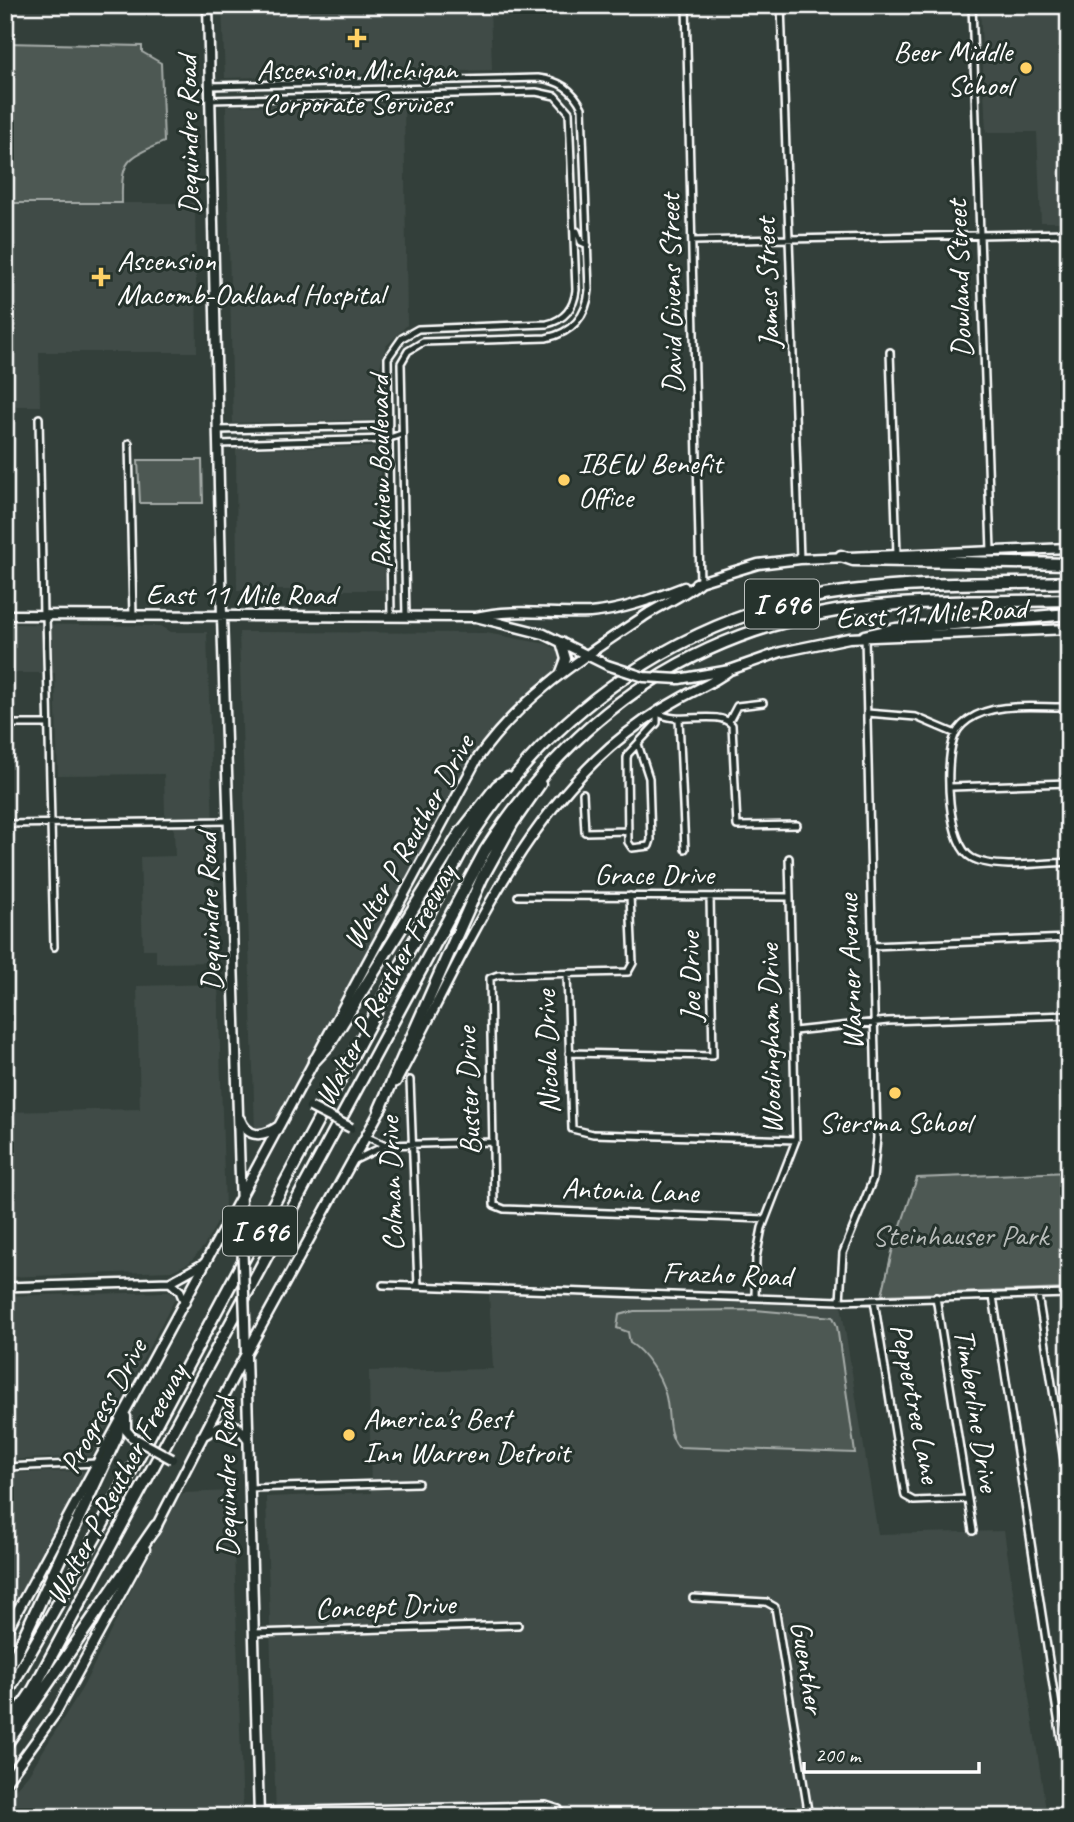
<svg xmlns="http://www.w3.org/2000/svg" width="1074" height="1822" font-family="Caveat,sans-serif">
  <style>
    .built { fill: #404c47 }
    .green { fill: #4d5853; stroke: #a6aca9; stroke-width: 2 }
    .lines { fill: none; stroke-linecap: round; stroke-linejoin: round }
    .minor-casing { stroke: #fff; stroke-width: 10 }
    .tertiary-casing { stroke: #fff; stroke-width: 12 }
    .secondary-casing { stroke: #fff; stroke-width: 13 }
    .motorway-casing { stroke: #fff; stroke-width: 15 }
    .minor { stroke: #26332d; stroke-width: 5 }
    .tertiary { stroke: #26332d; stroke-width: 7 }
    .secondary { stroke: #26332d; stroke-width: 8 }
    .motorway { stroke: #26332d; stroke-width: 10 }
    .secondary-bridge-casing { stroke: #fff; stroke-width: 13; stroke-linecap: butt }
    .secondary-bridge { stroke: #26332d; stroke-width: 8 }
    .poi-dot { fill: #ffd166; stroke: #26332d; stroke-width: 2.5 }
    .labels { text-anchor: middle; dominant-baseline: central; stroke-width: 6; stroke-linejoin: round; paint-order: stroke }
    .shield { fill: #26332d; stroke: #bec2c0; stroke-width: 2 }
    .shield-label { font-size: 28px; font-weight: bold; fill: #fff }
    .poi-label { font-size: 30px; fill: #fff; stroke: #26332d; text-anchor: start }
    .street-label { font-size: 30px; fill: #fff; stroke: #26332d }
    .park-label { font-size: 30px; fill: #b8bcba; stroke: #26332d }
  </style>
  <rect width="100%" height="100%" fill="#333f3a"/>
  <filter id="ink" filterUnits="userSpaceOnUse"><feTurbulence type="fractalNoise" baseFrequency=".0143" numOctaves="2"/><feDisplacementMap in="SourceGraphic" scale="14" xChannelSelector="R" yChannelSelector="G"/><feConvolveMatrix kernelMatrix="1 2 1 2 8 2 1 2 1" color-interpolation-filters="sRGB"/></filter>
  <g filter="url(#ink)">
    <!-- built -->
    <path class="built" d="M 222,5 L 490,5 L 492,70 L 225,78 Z
      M 980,5 L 1069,5 L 1069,222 L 1041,222 L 1037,132 L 986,132 Z
      M 404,103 L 407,325 L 386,346 L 380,366 L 381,420 L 233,423 L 226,106 Z
      M 5,203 L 195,203 L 197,352 L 39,352 L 40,406 L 5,406 Z
      M 380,447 L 385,590 L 237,590 L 236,449 Z
      M 10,624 L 161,626 L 171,632 L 207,632 L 217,962 L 156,963 L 156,949 L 143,949 L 140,857 L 175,856 L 174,830 L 165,814 L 164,774 L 58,775 L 55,673 L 5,673 L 5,631 L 10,631 Z
      M 239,632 L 486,633 L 546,644 L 561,651 L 563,658 L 558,670 L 508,713 L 469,765 L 280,1115 L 269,1128 L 261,1131 L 255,1131 Z
      M 218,984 L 225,1209 L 204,1246 L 189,1263 L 171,1271 L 5,1277 L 5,1112 L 140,1109 L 137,986 Z
      M 170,1292 L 176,1297 L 91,1456 L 5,1460 L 5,1296 Z
      M 489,1293 L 841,1305 L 878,1534 L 1004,1531 L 1047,1817 L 276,1817 L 266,1497 L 371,1493 L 369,1371 L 493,1369 Z
      M 88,1471 L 11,1618 L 5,1615 L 5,1473 Z
      M 232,1491 L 243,1817 L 5,1817 L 5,1800 L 28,1775 L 83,1687 L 172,1508 L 183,1493 Z"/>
    <!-- green -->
    <path class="green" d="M 5,43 L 142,46 L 142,52 L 161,63 L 164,142 C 126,158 121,160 122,203 L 5,203 Z
      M 138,460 L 202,460 L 203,503 L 140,503 Z
      M 1069,1172 L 1069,1289 L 882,1295 L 892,1252 L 917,1178 Z
      M 755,1310 L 833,1317 L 837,1326 L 855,1453 L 678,1447 C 665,1430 671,1412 665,1393 C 661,1377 644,1351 630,1343 L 628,1332 L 617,1328 L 619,1315 L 634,1311 Z"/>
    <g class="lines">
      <!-- minor casing -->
      <g class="minor-casing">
        <path id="minor" d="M 686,5 L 700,582
          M 781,5 L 800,559
          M 972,5 L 991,551
          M 210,86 L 538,78 C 559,80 573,89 582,108 L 589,290 C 587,316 572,333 546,338 L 423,342 L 408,351 L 401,363 L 406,617
          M 210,100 L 536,92 L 555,96 L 569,112 L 576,290 C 574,308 564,320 547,324 L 418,329 L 402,338 L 388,358 L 391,617
          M 577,231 L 581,242 L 588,245
          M 693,241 L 1069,233
          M 890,352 L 897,554
          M 39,418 L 43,615
          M 218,430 L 387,426
          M 129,443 L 133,616
          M 218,444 L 387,439 L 401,434
          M 46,615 L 54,947
          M 1069,707 C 1038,708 994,701 968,720 C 961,725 955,732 953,741 C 945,766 947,844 972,858 C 994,870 1044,863 1069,862
          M 657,712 C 677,727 718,708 732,725 L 737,826 L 797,825
          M 867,713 L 916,717 L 956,734
          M 679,719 L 685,849
          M 729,721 L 737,706 L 763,703
          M 5,724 L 48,724
          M 638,744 L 649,778 L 651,840 L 649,846 L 632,848 L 628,842 L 627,758 L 628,754 L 657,723 L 657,712
          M 951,787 L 1069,783
          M 583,793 L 585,832 L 628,831
          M 5,824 L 229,821
          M 518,896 L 790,897
          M 630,896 L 633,963 L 628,972 L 498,975 L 490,978 L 494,1205 L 504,1209 L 765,1219
          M 872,946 L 1069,938
          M 567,974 L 572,1129 L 593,1134 L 796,1140
          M 794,1031 L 888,1021 L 1069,1015
          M 569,1053 L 713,1056 L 710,897
          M 410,1080 L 418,1286
          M 365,1136 L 386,1145
          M 355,1160 L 386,1145 L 492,1142
          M 383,1285 L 840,1301 L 1069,1294
          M 1038,1295 L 1069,1492
          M 993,1296 L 1069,1790
          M 755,1297 L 756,1258 L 762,1228 L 796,1140 L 789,858
          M 936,1297 L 973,1531
          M 874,1300 L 905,1496 L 914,1501 L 968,1499
          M 840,1301 L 843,1253 L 873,1179 L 877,1138 L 865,636
          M 5,1467 L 97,1463
          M 249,1488 L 418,1483
          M 693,1598 L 766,1602 L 775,1607 L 809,1817
          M 253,1633 L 518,1625
          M 259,1811 L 546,1805 L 559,1809 L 561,1817"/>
      </g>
      <!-- tertiary casing -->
      <g class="tertiary-casing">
        <path id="tertiary" d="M 170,1282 L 180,1291 L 185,1303
          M 5,1287 L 170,1282 L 206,1262"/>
      </g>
      <!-- secondary casing -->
      <g class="secondary-casing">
        <path id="secondary" d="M 208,5 L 222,617 L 242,1238
          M 696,583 L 758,564 L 800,559 L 1069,548
          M 5,615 L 476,617 C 513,608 552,615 590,613 C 623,610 653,599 684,587
          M 476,617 L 544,634 L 607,665
          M 561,672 L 566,659 L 561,642
          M 679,679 L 730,670 L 781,652 L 849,638 L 1069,629
          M 396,1082 C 457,969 512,833 610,747 C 631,729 655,712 679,699 C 697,689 715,682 730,670
          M 240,1119 C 248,1139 263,1137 279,1126
          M 245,1320 L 259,1817
          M 126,1417 L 126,1430 L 132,1437
          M 202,1436 C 223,1425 231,1414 248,1439
          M 154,1531 L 236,1372 L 383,1105
          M 5,1634 L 477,759 C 522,695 584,656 649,613 C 665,603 685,595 700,582
          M 5,1783 L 55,1714 L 145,1549"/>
      </g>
      <!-- motorway casing -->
      <g class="motorway-casing">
        <path id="motorway" d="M 841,556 L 853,560 L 1069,564
          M 865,636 L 896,629 L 1069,614
          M 314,1061 L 328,1046 L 461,832 L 497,786 L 508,778
          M 380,1109 L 482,878 L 512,824 L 540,784
          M 5,1677 L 117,1436 L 118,1428
          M 5,1697 L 100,1529 L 462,851 C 546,711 686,611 851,591 C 922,582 997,584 1069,582
          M 5,1732 L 33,1690 L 485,851 C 568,723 682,636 836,611 C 912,599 992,602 1069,600
          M 5,1746 L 156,1526"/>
      </g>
      <!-- minor -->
      <use href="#minor" class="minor"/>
      <!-- tertiary -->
      <use href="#tertiary" class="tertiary"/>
      <!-- secondary -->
      <use href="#secondary" class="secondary"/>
      <!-- motorway -->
      <use href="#motorway" class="motorway"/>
      <!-- secondary-bridge casing -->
      <g class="secondary-bridge-casing">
        <path id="secondary-bridge" d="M 607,665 L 644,677 L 679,679
          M 310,1107 L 351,1128
          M 242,1238 L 245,1320
          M 132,1437 L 172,1459"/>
      </g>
      <!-- secondary-bridge -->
      <use href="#secondary-bridge" class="secondary-bridge"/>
    </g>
  </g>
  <!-- markers -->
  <g class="poi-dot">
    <path d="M353.5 27.5h7v7h7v7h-7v7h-7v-7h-7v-7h7z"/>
    <circle cx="1026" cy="68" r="7"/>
    <path d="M97.5 266.5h7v7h7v7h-7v7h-7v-7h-7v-7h7z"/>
    <circle cx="564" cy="480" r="7"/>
    <circle cx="895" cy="1093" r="7"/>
    <circle cx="349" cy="1435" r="7"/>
  </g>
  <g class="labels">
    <!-- shield labels -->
    <g class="shield">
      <rect x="745" y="579.5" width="74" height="49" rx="5"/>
      <rect x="223" y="1206.5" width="74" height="49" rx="5"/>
    </g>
    <g class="shield-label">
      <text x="782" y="604">I 696</text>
      <text x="260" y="1231">I 696</text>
    </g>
    <!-- poi labels -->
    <g class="poi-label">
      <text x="1012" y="51" text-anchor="end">Beer Middle<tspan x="1012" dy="34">School</tspan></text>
      <text x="357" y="69" text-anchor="middle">Ascension Michigan<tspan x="357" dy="34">Corporate Services</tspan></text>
      <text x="117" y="260">Ascension<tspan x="117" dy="34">Macomb-Oakland Hospital</tspan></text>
      <text x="578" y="463">IBEW Benefit<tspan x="578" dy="34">Office</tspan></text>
      <text x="895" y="1122" text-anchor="middle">Siersma School</text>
      <text x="363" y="1418">America's Best<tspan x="363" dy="34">Inn Warren Detroit</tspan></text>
    </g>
    <!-- street labels -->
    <g class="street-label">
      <text transform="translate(188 135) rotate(-91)">Dequindre Road</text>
      <text transform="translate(959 279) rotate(-92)">Dowland Street</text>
      <text transform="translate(767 283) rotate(-92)">James Street</text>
      <text transform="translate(671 294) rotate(-91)">David Givens Street</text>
      <text transform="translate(380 472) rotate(-91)">Parkview Boulevard</text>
      <text x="241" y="594">East 11 Mile Road</text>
      <text transform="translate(931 613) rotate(-3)">East 11 Mile Road</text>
      <text transform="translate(408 842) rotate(-61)">Walter P Reuther Drive</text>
      <text x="654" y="874">Grace Drive</text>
      <text transform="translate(209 912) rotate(-92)">Dequindre Road</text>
      <text transform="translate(850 972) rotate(-92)">Warner Avenue</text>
      <text transform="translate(690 977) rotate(-91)">Joe Drive</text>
      <text transform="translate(385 985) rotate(-62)">Walter P Reuther Freeway</text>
      <text transform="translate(770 1039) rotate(-91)">Woodingham Drive</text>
      <text transform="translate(547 1052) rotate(-92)">Nicola Drive</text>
      <text transform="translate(468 1091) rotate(-92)">Buster Drive</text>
      <text transform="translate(391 1184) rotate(-92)">Colman Drive</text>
      <text transform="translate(630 1190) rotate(2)">Antonia Lane</text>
      <text transform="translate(727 1274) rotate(2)">Frazho Road</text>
      <text transform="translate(916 1403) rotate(79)">Peppertree Lane</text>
      <text transform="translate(103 1406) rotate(-61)">Progress Drive</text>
      <text transform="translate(977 1410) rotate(81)">Timberline Drive</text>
      <text transform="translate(226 1478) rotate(-91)">Dequindre Road</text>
      <text transform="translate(116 1484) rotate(-62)">Walter P Reuther Freeway</text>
      <text transform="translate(385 1606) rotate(-2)">Concept Drive</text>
      <text transform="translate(808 1667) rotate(81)">Guenther</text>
    </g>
    <!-- park labels -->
    <g class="park-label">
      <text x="960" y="1235">Steinhauser Park</text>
    </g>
  </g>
  <!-- margin -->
  <rect width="1074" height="1822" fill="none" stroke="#26332d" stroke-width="28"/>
  <rect x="14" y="14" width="1046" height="1794" fill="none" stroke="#fff" stroke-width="2.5" filter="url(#ink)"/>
  <!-- scale -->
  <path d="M804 1762v10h175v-10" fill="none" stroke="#ffffff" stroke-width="3.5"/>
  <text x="815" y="1762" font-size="21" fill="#ffffff" stroke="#26332d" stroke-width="5" paint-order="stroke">200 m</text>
</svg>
